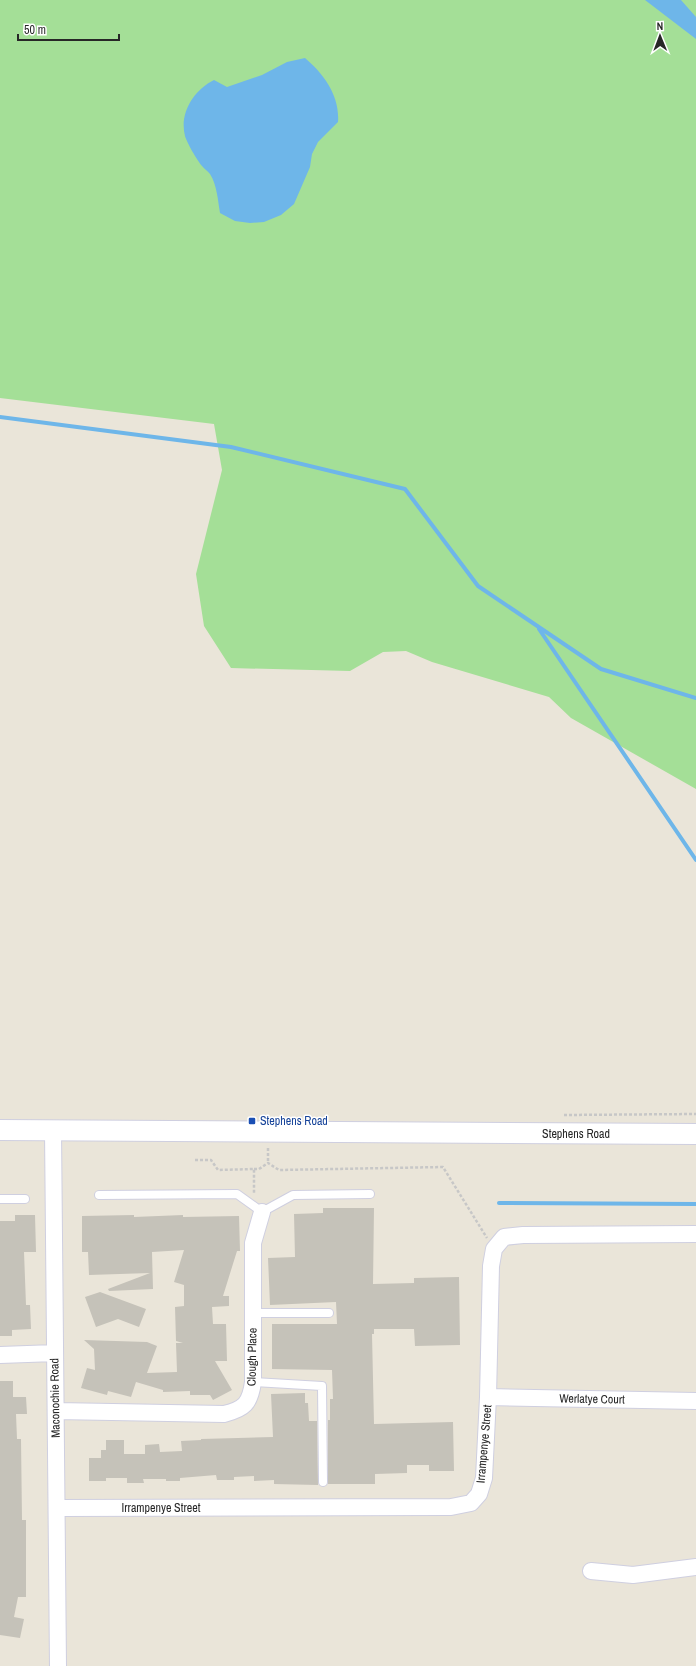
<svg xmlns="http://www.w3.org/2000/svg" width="696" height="1666" font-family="'Archivo Narrow',sans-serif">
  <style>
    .green { fill: #a4df97 }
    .water { fill: #6eb6e9 }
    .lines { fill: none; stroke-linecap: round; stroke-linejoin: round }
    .stream { stroke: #6eb6e9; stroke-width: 4 }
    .building { fill: #c5c2b9 }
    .service-casing { stroke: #cfcfe0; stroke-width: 10 }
    .minor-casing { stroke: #cfcfe0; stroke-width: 18 }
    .tertiary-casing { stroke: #cfcfe0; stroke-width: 22 }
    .path { stroke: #c7c7c7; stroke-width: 2.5; stroke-dasharray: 3 2; stroke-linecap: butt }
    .service { stroke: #fff; stroke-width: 8 }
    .minor { stroke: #fff; stroke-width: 16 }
    .tertiary { stroke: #fff; stroke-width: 20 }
    .transit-dot { fill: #1a4fb4; stroke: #fff; stroke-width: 1.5 }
    .labels { text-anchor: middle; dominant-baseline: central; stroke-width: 3; stroke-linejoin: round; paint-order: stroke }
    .transit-label { font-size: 12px; fill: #164399; stroke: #fff; text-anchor: start }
    .street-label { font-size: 12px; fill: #272727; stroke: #fff }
  </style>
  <rect width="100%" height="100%" fill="#eae5d9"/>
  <!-- green -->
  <path class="green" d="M 0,0 L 696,0 L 696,789 L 571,718 L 549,697 L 432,662 L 406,651 L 383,652 L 350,671 L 231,668 L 204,626 L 196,574 L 222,470 L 214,424 L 0,398 Z"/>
  <!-- water -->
  <path class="water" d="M 645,0 L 681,0 L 696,17 L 696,39 Z
    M 305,58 C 324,74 340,96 338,122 L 318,142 L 312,154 L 310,167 L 294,204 L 281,215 L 264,222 L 250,223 L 235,221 L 220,213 C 218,201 217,185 210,174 C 208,171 204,169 202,166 C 197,160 187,143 185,136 C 179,113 194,90 214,80 L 227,87 L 262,75 L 287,62 Z"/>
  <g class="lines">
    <!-- stream -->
    <path class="stream" d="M 0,417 L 231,447 L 405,489 L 478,586 L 601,669 L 696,698
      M 539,629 L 696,860
      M 499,1203 L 696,1204"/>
  </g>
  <!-- building -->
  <path class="building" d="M 323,1208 L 374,1208 L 373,1284 L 414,1283 L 414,1278 L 459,1277 L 460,1345 L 415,1346 L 414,1329 L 374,1329 L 374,1334 L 372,1334 L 374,1424 L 453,1422 L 454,1471 L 429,1471 L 429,1465 L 407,1465 L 407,1473 L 375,1474 L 375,1484 L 328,1484 L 328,1420 L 330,1420 L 330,1399 L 333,1399 L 332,1370 L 272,1369 L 272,1324 L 337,1324 L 336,1302 L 270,1305 L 268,1258 L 295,1257 L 294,1214 L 323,1213 Z
    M 15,1215 L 35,1215 L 36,1252 L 24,1252 L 26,1305 L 30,1305 L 31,1329 L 12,1330 L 12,1336 L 0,1336 L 0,1221 L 15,1221 Z
    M 134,1215 L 134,1217 L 183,1215 L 183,1217 L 239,1216 L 240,1251 L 237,1251 L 223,1296 L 229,1296 L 229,1306 L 212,1307 L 213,1324 L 226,1324 L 227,1361 L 215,1361 L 232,1390 L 213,1400 L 210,1395 L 190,1395 L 190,1391 L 163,1392 L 163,1390 L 136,1382 L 131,1397 L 108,1391 L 107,1395 L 81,1388 L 87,1368 L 95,1370 L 94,1349 L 84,1340 L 147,1342 L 157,1346 L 147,1373 L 177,1372 L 176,1343 L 183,1343 L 176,1341 L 175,1307 L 184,1306 L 184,1285 L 174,1282 L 184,1250 L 152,1252 L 153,1289 L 109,1291 L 108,1289 L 150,1273 L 89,1275 L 88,1252 L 82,1252 L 82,1216 Z
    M 100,1292 L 146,1309 L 139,1327 L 118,1319 L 96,1327 L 85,1297 Z
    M 0,1381 L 13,1381 L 13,1397 L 26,1397 L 27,1414 L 16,1414 L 17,1439 L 21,1439 L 22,1520 L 26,1520 L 26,1597 L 18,1597 L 14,1617 L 24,1619 L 20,1638 L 0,1635 Z
    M 305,1393 L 305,1403 L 308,1403 L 309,1421 L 317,1421 L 318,1485 L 274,1484 L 274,1480 L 254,1481 L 254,1476 L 234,1477 L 234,1480 L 217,1480 L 216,1475 L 180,1478 L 180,1481 L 166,1481 L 166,1479 L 143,1479 L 144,1483 L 127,1483 L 127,1478 L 106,1478 L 106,1481 L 89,1481 L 89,1458 L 101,1458 L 101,1450 L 106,1450 L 106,1440 L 124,1440 L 124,1454 L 145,1454 L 145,1445 L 159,1444 L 160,1452 L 182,1451 L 181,1441 L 201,1440 L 201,1439 L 273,1437 L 271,1394 Z"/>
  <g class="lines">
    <!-- service casing -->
    <g class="service-casing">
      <path id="service" d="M 99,1195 L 237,1194 L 262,1212 L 293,1195 L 370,1194
        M 0,1199 L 25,1199
        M 253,1313 L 329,1313
        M 253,1382 L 322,1386 L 323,1482"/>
    </g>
    <!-- minor casing -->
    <g class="minor-casing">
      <path id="minor" d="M 53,1130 L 58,1666
        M 0,1355 L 55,1353
        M 488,1397 L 696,1401
        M 56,1411 L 224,1414 C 244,1409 250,1404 253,1382 L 253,1243 L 262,1212
        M 58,1508 L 451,1507 L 471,1503 L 479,1494 L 484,1478 L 488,1397 L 491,1266 L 494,1249 L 504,1237 L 523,1235 L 696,1234
        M 591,1571 L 633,1575 L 696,1567"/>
    </g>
    <!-- tertiary casing -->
    <g class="tertiary-casing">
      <path id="tertiary" d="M 0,1130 L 696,1134"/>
    </g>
    <!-- path -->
    <path class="path" d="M 564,1115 L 696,1114
      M 268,1148 L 268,1163
      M 195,1160 L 211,1160 L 218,1170 L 254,1169 L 254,1194
      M 254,1169 L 259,1169 L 268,1163 L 279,1170 L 443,1167 L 487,1238"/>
    <!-- service -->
    <use href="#service" class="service"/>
    <!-- minor -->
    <use href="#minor" class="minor"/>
    <!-- tertiary -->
    <use href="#tertiary" class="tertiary"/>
  </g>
  <!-- markers -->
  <rect class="transit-dot" x="248" y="1117" width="8" height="8" rx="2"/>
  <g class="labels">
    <!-- transit labels -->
    <g class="transit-label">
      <text x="260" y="1121">Stephens Road</text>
    </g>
    <!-- street labels -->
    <g class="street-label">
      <text x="576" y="1134">Stephens Road</text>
      <text transform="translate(252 1357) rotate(-89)">Clough Place</text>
      <text transform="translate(55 1398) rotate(-91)">Maconochie Road</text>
      <text transform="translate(592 1399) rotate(1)">Werlatye Court</text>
      <text transform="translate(484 1444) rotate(-85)">Irrampenye Street</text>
      <text x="161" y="1508">Irrampenye Street</text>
    </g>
  </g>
  <!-- north arrow -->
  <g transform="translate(660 36) rotate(359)" stroke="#ffffff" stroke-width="3" paint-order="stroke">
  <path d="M0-3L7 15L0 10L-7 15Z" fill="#272727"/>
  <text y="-6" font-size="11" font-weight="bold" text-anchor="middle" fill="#272727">N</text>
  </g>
  <!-- scale -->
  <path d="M18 34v6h101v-6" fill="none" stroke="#272727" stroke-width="2"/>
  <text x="24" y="34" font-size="12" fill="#272727" stroke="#ffffff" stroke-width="3" paint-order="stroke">50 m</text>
</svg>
